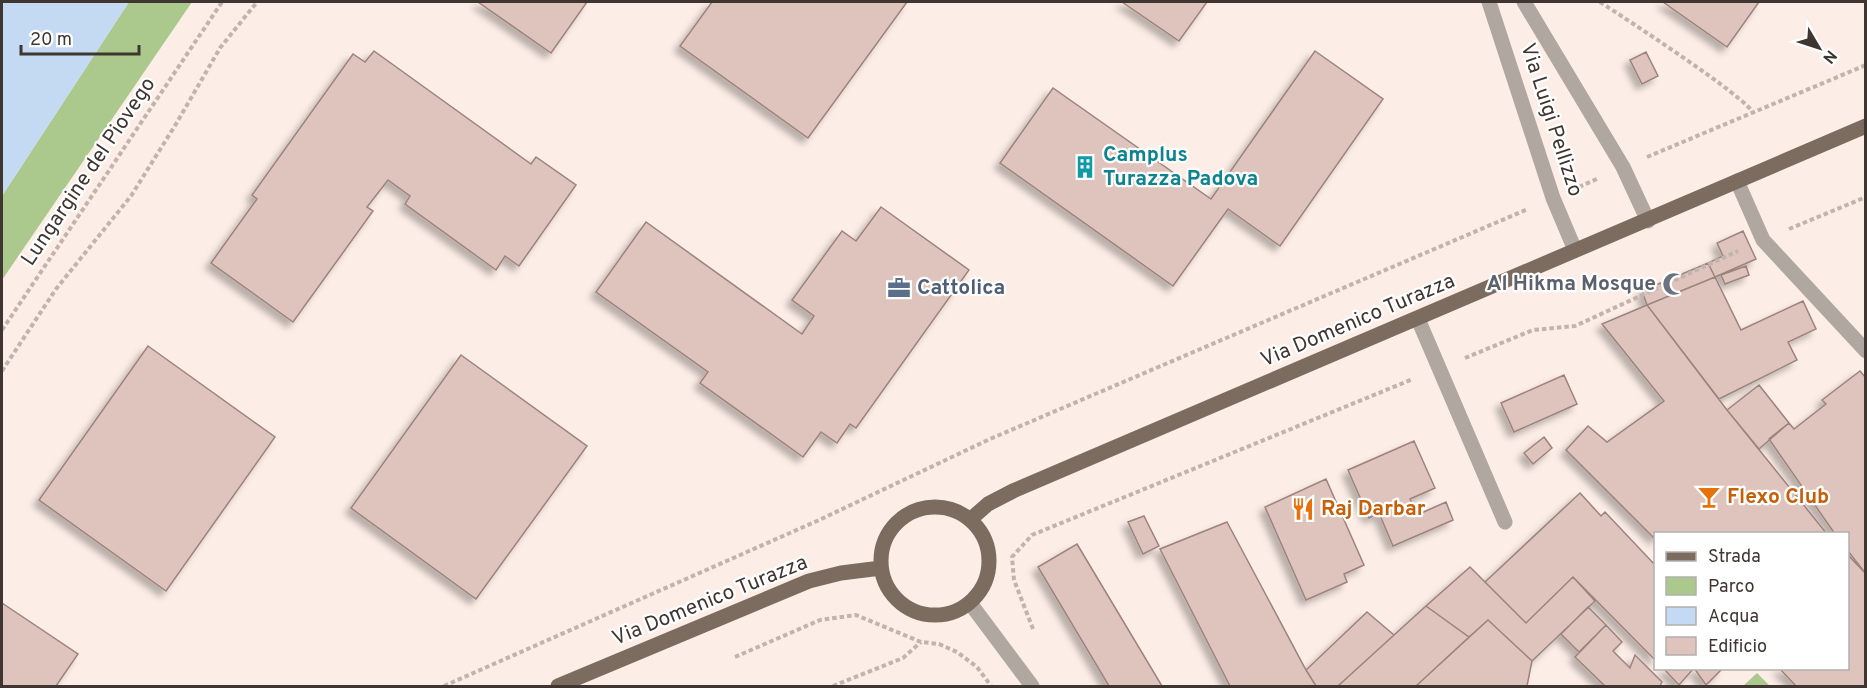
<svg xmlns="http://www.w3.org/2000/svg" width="1867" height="688" font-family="Overpass,sans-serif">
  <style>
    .green { fill: #abc98c }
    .water { fill: #c4d9f2 }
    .building { fill: #dfc4bd; stroke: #9c837d; stroke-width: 1.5; filter: url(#shadow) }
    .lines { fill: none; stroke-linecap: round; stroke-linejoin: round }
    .path { stroke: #c1b4ad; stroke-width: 4; stroke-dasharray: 4.5 3; stroke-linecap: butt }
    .minor { stroke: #b0a8a0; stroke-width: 15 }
    .major { stroke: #7b6c5f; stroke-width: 15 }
    .labels { text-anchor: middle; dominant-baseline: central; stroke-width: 4.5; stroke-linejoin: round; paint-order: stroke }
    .street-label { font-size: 21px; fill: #3f3631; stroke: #fff }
    .culture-label { font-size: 21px; font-weight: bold; fill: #0d838f; stroke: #fff; text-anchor: start }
    .worship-label { font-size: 21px; font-weight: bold; fill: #5b616d; stroke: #fff; text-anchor: end }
    .service-label { font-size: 21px; font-weight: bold; fill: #4e5e75; stroke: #fff; text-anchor: start }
    .food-label { font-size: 21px; font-weight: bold; fill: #c56008; stroke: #fff; text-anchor: start }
  </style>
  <defs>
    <filter id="shadow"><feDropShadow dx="-5.5" dy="5.5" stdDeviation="3" flood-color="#0004"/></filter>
  </defs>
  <rect width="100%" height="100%" fill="#fcede6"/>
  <!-- green -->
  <path class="green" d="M 129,2 L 192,2 L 2,280 L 2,196 Z
    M 1757,673 L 1770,686 L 1743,686 Z"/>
  <!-- water -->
  <path class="water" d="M 2,2 L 129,2 L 2,196 Z"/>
  <!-- building -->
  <path class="building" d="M 478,2 L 587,2 L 551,53 Z
    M 712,2 L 907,2 L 808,138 L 680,46 Z
    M 1122,2 L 1207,2 L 1179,41 Z
    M 1663,2 L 1759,2 L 1727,47 Z
    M 374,51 L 531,164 L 536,157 L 576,185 L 519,266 L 505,256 L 496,270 L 405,204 L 410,196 L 388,180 L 367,207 L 373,211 L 293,322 L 211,263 L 257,199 L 252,195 L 353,54 L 365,62 Z
    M 1315,51 L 1383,99 L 1280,246 L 1228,209 L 1173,286 L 1000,163 L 1053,88 L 1211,199 Z
    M 1646,52 L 1658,76 L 1642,84 L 1630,60 Z
    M 881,207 L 969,270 L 856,428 L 850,424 L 837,443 L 821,432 L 803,457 L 700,383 L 708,372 L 596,292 L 646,222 L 802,334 L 814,316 L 792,300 L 842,231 L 856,241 Z
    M 1743,231 L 1756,259 L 1715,277 L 1708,263 L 1723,256 L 1717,243 Z
    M 1708,263 L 1715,277 L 1647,305 L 1642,291 Z
    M 1746,266 L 1749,275 L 1725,284 L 1721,275 Z
    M 1715,277 L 1741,330 L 1803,301 L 1816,329 L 1788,342 L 1797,360 L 1719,399 L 1647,305 Z
    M 1647,305 L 1727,410 L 1827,534 L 1656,534 L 1656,540 L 1566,450 L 1588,426 L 1607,442 L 1664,401 L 1602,324 Z
    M 148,346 L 275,437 L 166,591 L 39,500 Z
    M 461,355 L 587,446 L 476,599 L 351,508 Z
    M 1860,371 L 1866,378 L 1866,574 L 1848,551 L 1848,534 L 1835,534 L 1769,439 L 1789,423 L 1794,429 L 1826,404 L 1822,400 Z
    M 1564,375 L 1577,404 L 1514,432 L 1501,403 Z
    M 1759,385 L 1789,423 L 1759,449 L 1727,410 Z
    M 1544,437 L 1552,448 L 1533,464 L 1524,453 Z
    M 1414,441 L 1435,488 L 1410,499 L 1417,515 L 1446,502 L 1453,520 L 1393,546 L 1379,513 L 1369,518 L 1348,470 Z
    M 1326,479 L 1364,565 L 1344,574 L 1347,582 L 1306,600 L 1265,507 Z
    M 1580,493 L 1601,516 L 1605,512 L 1656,566 L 1656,661 L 1573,577 L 1526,623 L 1485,582 Z
    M 1144,516 L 1159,546 L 1143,554 L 1128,522 Z
    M 1227,522 L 1306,670 L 1316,686 L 1230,686 L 1160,549 Z
    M 1077,544 L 1162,686 L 1109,686 L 1038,567 Z
    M 1848,555 L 1866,574 L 1866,686 L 1796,686 L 1779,668 L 1848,668 Z
    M 1470,567 L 1526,623 L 1573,577 L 1595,601 L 1532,661 L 1488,620 L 1469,637 L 1426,606 Z
    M 2,603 L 78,654 L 56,686 L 2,686 Z
    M 1426,606 L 1469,637 L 1416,686 L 1338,686 Z
    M 1588,607 L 1606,625 L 1579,652 L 1561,634 Z
    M 1367,612 L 1394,635 L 1338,686 L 1316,686 L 1306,670 Z
    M 1488,620 L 1532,661 L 1527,686 L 1416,686 Z
    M 1606,625 L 1622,642 L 1613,651 L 1630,668 L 1635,655 L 1662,682 L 1660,686 L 1605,686 L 1575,657 Z
    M 1663,668 L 1694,668 L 1679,685 Z
    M 1694,668 L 1723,668 L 1706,685 Z"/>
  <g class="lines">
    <!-- path -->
    <path class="path" d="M 1600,2 C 1623,17 1748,98 1754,114
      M 1647,157 L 1866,65
      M 1579,187 L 1599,178
      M 1789,229 L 1866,197
      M 2,330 L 222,2
      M 1465,358 L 1533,330 L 1575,326 L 1738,251
      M 2,371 L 56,289 L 131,196 L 176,124 L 220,48 L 257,2
      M 1033,629 L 1014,580 L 1012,557 L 1032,535 L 1413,379
      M 735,657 L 820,620 L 856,615 L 921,642 L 939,644 L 957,652 L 977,667 L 991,686
      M 444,686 L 817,521 L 990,439 L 1528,209
      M 833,686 L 903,658 L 921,642"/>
    <!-- minor -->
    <path class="minor" d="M 1489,2 L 1553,198 L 1575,250
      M 1524,2 L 1623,167 L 1648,221
      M 1737,181 L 1763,240 L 1866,351
      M 1418,319 L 1505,522
      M 970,603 L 1032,686"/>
    <!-- major -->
    <path class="major" d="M881 561a54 54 0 1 1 108 0a54 54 0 1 1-108 0Z
      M 971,519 L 988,504 L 1013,491 L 1866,126
      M 558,686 L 809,581 L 841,573 L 881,568"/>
  </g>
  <!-- icons -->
  <defs>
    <g id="building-bare" transform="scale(1.8)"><path d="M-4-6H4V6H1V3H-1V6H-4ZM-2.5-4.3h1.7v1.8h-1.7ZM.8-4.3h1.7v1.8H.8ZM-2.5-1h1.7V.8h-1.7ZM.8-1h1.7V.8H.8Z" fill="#0f9aa8" stroke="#fff" stroke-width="2.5" paint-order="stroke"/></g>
    <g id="mosque-bare" transform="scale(1.8)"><path d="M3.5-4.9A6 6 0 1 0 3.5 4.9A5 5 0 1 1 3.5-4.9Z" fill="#6b7280" stroke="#fff" stroke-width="2.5" paint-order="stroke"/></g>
    <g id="office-bare" transform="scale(1.8)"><path d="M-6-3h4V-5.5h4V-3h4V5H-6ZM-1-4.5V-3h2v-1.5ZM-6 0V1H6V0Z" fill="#5c6f8a" stroke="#fff" stroke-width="2.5" paint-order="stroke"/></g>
    <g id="bar-bare" transform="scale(1.8)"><path d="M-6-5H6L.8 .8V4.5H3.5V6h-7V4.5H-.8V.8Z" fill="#e8710a" stroke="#fff" stroke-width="2.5" paint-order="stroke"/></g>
    <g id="restaurant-bare" transform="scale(1.8)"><path d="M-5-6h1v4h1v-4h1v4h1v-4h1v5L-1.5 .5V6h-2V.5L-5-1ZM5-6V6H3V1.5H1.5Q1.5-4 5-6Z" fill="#e8710a" stroke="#fff" stroke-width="2.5" paint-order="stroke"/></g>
  </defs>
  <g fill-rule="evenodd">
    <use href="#building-bare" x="1085" y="167"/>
    <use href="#mosque-bare" x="1674" y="284"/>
    <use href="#office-bare" x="899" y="288"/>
    <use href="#bar-bare" x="1709" y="497"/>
    <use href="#restaurant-bare" x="1303" y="509"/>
  </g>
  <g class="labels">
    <!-- street labels -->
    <g class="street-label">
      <text transform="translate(1551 120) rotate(72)">Via Luigi Pellizzo</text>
      <text transform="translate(89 172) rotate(-56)">Lungargine del Piovego</text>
      <text transform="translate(1358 321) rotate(-23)">Via Domenico Turazza</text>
      <text transform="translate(710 601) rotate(-22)">Via Domenico Turazza</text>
    </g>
    <!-- culture labels -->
    <g class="culture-label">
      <text x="1103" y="155">Camplus<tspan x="1103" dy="24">Turazza Padova</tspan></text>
    </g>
    <!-- worship labels -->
    <g class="worship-label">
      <text x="1656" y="284">Al Hikma Mosque</text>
    </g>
    <!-- service labels -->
    <g class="service-label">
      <text x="917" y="288">Cattolica</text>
    </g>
    <!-- food labels -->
    <g class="food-label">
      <text x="1727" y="497">Flexo Club</text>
      <text x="1321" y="509">Raj Darbar</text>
    </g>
  </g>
  <!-- border -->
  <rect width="1867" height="688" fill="none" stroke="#3f3631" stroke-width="6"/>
  <!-- legend -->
  <rect x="1654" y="532" width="195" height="138" fill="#ffffff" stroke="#b2afad" stroke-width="1.5"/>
  <rect x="1666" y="552" width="30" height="9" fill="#7b6c5f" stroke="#b2afad" stroke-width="1.5"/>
  <text x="1708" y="562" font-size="18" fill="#3f3631">Strada</text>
  <rect x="1666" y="577" width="30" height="18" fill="#abc98c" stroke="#b2afad" stroke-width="1.5"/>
  <text x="1708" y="592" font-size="18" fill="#3f3631">Parco</text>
  <rect x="1666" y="607" width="30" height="18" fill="#c4d9f2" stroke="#b2afad" stroke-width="1.5"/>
  <text x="1708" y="622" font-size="18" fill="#3f3631">Acqua</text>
  <rect x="1666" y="637" width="30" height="18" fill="#dfc4bd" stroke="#b2afad" stroke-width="1.5"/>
  <text x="1708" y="652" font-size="18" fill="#3f3631">Edificio</text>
  <!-- north arrow -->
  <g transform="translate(1819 48) rotate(129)" stroke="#ffffff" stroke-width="4.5" paint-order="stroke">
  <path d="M0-4.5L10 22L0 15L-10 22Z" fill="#3f3631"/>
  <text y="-9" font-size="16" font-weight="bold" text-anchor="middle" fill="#3f3631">N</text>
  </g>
  <!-- scale -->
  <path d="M21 45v9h118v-9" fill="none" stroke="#3f3631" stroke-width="3"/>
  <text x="30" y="45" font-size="18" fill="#3f3631" stroke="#ffffff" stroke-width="4.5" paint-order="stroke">20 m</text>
</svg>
